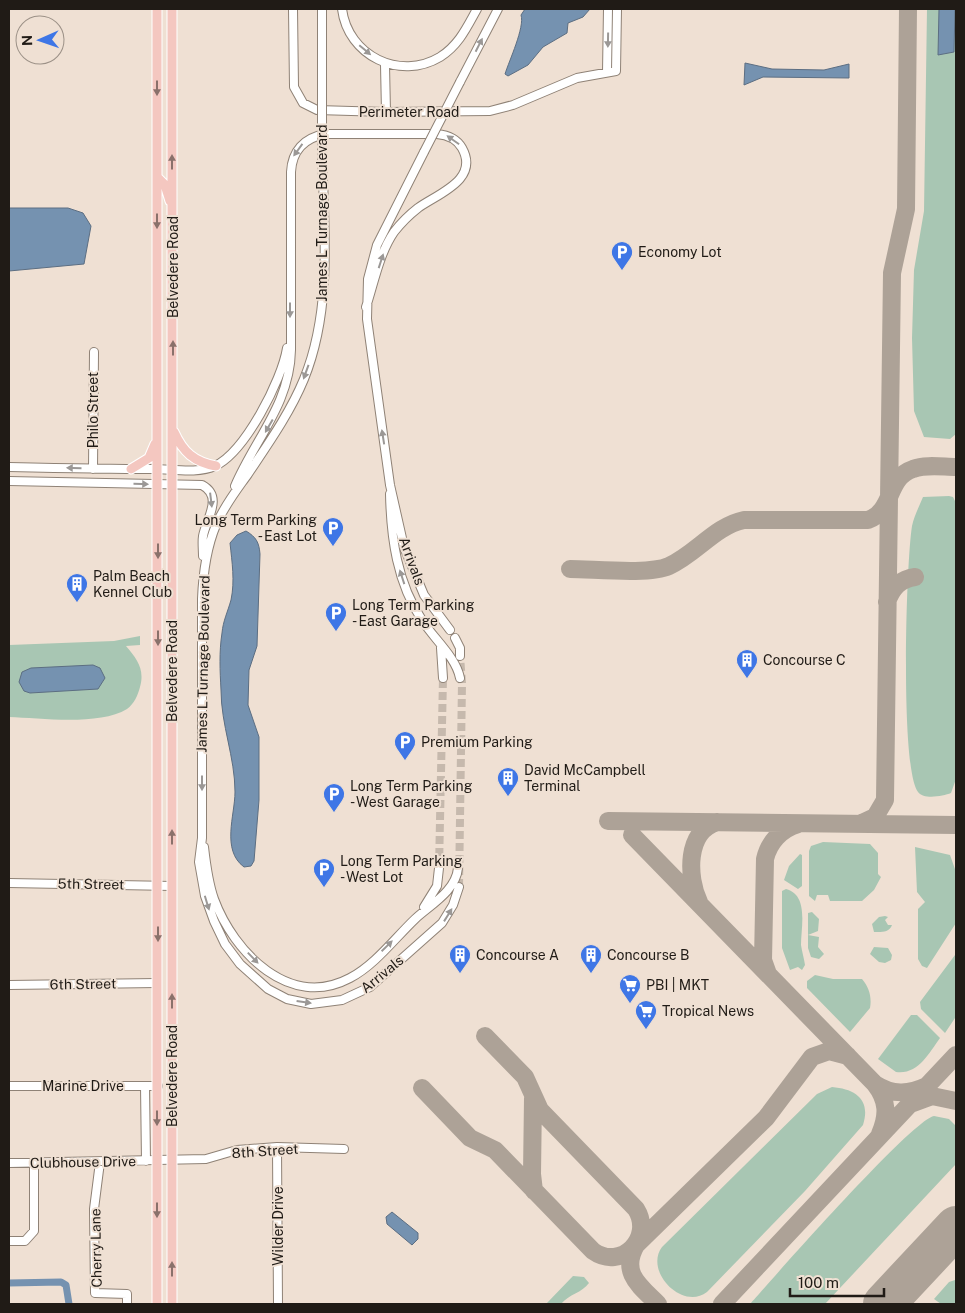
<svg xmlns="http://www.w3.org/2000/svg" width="965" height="1313" font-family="'Public Sans',sans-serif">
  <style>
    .green { fill: #a8c6b3 }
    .water { fill: #7592b0; stroke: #5c6e82 }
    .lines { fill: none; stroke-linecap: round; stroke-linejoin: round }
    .canal { stroke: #7592b0; stroke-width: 7 }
    .taxiway { stroke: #ada297; stroke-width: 18 }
    .runway { stroke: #ada297; stroke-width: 42 }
    .minor-tunnel { stroke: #c6b9ad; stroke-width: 8; stroke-dasharray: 8 4; stroke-linecap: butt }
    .minor-casing { stroke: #8f8276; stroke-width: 10 }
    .major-casing { stroke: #fff; stroke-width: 11 }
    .minor { stroke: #fff; stroke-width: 8 }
    .major { stroke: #f4c7c0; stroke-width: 9 }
    .minor-bridge-casing { stroke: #8f8276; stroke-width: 10; stroke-linecap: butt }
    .minor-bridge { stroke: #fff; stroke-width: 8 }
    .oneway { fill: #9b9896 }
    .oneway2 { fill: #8a716b }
    .labels { text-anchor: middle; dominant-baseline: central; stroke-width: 4; stroke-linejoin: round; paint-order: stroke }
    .street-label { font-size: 14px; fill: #201b16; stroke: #efe0d3 }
    .poi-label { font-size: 14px; fill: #201b16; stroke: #efe0d3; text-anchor: start }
  </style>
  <rect width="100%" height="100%" fill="#efe0d3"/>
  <!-- green -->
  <path class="green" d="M 927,9 L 956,9 L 956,434 L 950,439 L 924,437 L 914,411 L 912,338 L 914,270 L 924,211 Z
    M 949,496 L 953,497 L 956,503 L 956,779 L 951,793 C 943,796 924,800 918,792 C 900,769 906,563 912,526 C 914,516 919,507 923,497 Z
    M 140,636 L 140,645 L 126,646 C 137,659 145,669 140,687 C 138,695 134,704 127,709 C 99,726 41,718 9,717 L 9,645 L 114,641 Z
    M 823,842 L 870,844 L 878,853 L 878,874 L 881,877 L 874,890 L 862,901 L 830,901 L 828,895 L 817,895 L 815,901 L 809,896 L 809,851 L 811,846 Z
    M 915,847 L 950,855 L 956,872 L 956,923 L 927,968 L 922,966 L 918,959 L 918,909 L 925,902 L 917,892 Z
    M 800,854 L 802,855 L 802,886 L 798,889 L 784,880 L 789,866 Z
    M 786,889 C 809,895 801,927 801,945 C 802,952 804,958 805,965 L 802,970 L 798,967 L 790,970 L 782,948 L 782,891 Z
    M 812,912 L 819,919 L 818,931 L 808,935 L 819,937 L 818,947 L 824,954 L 819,959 L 811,957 L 808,948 L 808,913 Z
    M 885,916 L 888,917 L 885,920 L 888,925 L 892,925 C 889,933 881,932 874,932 L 872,924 L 879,917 Z
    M 874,947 L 888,948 L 892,955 L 891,960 L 885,963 L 879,962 L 870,954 Z
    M 955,955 L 956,1009 L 955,1018 L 945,1033 L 921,1009 L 920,1002 Z
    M 815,975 L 833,979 L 862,979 C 869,987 872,997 870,1008 L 850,1032 L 807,988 L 807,981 Z
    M 911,1015 L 917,1015 L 940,1038 C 929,1053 918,1075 896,1072 L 878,1059 Z
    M 832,1087 C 856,1089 871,1100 863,1125 L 805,1191 L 707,1292 C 682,1311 644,1271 662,1247 L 817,1094 Z
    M 934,1116 L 949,1119 L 956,1126 L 956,1164 L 825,1304 L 750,1304 C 774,1277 912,1120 934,1116 Z
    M 573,1276 L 584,1277 L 589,1283 C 582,1293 569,1294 561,1304 L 546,1304 Z
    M 955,1280 L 956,1304 L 941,1304 L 934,1299 L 949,1282 Z"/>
  <!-- water -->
  <path class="water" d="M 525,9 L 590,9 L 583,17 L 568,23 L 567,33 L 543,47 L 528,65 L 508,76 L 505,74 C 509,61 525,27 521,15 Z
    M 939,9 L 955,9 L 954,52 L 938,55 Z
    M 745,63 L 772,69 L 824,70 L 849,64 L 849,78 L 763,77 L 744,85 Z
    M 9,208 L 68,208 L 83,213 L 91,226 L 84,264 L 9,271 Z
    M 246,531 C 256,537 259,542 260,554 L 257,646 L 249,670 L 248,705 L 259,737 L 259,800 L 254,861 L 251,866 L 244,867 C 221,850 235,815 235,792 C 235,757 221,725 221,690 C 220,671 219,652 222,633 C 223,621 228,611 231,600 C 235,581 232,562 230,543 L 237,535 Z
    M 93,665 L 100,668 L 105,678 L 98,689 L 30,693 L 24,691 L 19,682 L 22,672 L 31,668 Z
    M 392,1212 L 418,1233 L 418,1239 L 412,1245 L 387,1224 L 386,1217 Z"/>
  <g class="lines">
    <!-- canal -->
    <path class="canal" d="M 9,1283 L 61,1282 L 66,1285 L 69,1304"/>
    <!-- taxiway -->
    <path class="taxiway" d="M 570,569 C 594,569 649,575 669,566 C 696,554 715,526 744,520 L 868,520 C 894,511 886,478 913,469 C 926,464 943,467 956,467
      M 887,602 C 892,588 900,579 915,577
      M 608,821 L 956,825
      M 860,824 L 875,817 L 885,800 L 892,273 L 906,209 L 908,9
      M 632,835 L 875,1084 C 892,1095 908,1095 927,1086
      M 699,902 C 687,877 686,831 717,822
      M 768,974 L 763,960 L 765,859 C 769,842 781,829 798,824
      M 875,1084 C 888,1101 888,1115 880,1134
      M 422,1088 L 470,1138 L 495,1150 L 593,1251 C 621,1271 654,1238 636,1209 L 540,1110 L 525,1077 L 485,1036
      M 533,1098 L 532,1174 L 534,1191
      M 913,1103 L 932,1096 L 956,1101
      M 658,1304 C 640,1286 620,1273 636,1245 L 766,1118 L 812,1057 L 829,1051 L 848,1056
      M 722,1304 L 956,1055"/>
    <!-- runway -->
    <path class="runway" d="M 884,1304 L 956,1227"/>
    <!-- minor-tunnel -->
    <path class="minor-tunnel" d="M 439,868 L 443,678
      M 459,887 L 462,683 L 460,656"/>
    <!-- minor casing -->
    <g class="minor-casing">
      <path id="minor" d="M 293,9 L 294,87 L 303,103 L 317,110 L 386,112 L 490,111 L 513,105 L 577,78 L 616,71 L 617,9
        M 342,9 C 348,56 400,81 440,57 C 459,45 467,27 477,9
        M 385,65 L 386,112
        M 607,72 L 608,9
        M 322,78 L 322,9
        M 460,82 L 498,9
        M 322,151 C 324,226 333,308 304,379 C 290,413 268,444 248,474 C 236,491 224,506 216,525 C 206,549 203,574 202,599 L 202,838 L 199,862 L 205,896 L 214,921 L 225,944 L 240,964 L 268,989 L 287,999 L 311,1004 L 342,1000 L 370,987 L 442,923 L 453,905 L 459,887
        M 424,152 L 377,245 L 368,279 L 367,319 L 390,485 L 404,547 L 424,595 L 450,630
        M 9,467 C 57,468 106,469 154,469 C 172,469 198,474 215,466 C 245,452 282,380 287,348
        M 93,469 L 94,352
        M 9,481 L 202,485 C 224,497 206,519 203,536 C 202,542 203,550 203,556
        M 235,486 C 255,439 290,404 291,350 L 291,172 C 292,151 304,138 325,134 L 437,134 C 447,135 457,139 462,148 C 480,180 437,194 418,208 C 409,215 401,223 394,232 C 379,254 374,283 366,307
        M 390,494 C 391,538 397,583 422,620 C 433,638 456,657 460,678
        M 455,638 L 460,648 L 460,656
        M 441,648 L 443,678
        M 204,847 C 206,865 208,882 214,899 C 234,953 290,1010 350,978 C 375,965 395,938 415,919 C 430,905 456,891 458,868
        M 9,883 L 172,886
        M 424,907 L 437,886 L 439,868
        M 9,985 L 157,983
        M 9,1086 L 158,1086
        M 145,1086 L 146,1161
        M 277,1147 L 278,1304
        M 100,1162 L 94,1209 L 95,1293 L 127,1294 L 127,1304
        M 9,1163 L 206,1159 L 237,1150 L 277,1147 L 344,1149
        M 9,1241 L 25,1241 L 34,1231 L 34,1162"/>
    </g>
    <!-- major casing -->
    <g class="major-casing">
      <path id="major" d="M 157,9 L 157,1304
        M 157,177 L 165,185 L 170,201
        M 174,432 C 183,452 194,462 216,466
        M 131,469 L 149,458 L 155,444
        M 172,1304 L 172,9"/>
    </g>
    <!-- minor -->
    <use href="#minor" class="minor"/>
    <!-- major -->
    <use href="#major" class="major"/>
    <!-- minor-bridge casing -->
    <g class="minor-bridge-casing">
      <path id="minor-bridge" d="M 322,151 L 322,78
        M 424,152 L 460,82"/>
    </g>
    <!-- minor-bridge -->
    <use href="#minor-bridge" class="minor-bridge"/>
  </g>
  <!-- one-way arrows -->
  <defs><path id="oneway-solid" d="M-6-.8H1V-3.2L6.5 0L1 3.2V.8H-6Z" transform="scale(1.25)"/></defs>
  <g class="oneway">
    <use href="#oneway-solid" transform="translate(608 40) rotate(91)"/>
    <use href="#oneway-solid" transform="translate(479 45) rotate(-63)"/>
    <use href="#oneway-solid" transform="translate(365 50) rotate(40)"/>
    <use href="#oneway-solid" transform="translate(453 140) rotate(-145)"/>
    <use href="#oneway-solid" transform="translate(298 150) rotate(126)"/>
    <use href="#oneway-solid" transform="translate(381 261) rotate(-72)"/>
    <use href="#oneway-solid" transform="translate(290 310) rotate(90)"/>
    <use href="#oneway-solid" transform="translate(306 372) rotate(110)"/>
    <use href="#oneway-solid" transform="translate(269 426) rotate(120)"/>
    <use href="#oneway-solid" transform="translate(383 437) rotate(-99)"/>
    <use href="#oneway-solid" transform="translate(74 468) rotate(-179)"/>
    <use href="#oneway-solid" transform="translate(141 484) rotate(1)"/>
    <use href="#oneway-solid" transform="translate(211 500) rotate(83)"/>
    <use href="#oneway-solid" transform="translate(402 577) rotate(-108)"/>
    <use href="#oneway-solid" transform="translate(202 783) rotate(90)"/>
    <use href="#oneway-solid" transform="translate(207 903) rotate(73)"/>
    <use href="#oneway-solid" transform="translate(448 915) rotate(-58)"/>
    <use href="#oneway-solid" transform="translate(387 946) rotate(-44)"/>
    <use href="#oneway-solid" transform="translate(253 958) rotate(46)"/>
    <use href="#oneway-solid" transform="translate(304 1002) rotate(8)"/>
  </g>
  <g class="oneway2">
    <use href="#oneway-solid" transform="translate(157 88) rotate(90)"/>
    <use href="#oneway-solid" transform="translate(172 162) rotate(-90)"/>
    <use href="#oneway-solid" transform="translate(157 221) rotate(90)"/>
    <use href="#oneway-solid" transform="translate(173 348) rotate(-90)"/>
    <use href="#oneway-solid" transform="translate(158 551) rotate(90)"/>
    <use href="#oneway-solid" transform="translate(158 638) rotate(90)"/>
    <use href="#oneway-solid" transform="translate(172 837) rotate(-90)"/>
    <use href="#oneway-solid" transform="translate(158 934) rotate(90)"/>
    <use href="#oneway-solid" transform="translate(172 1001) rotate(-90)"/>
    <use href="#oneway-solid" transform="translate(157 1118) rotate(90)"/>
    <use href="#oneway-solid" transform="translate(157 1210) rotate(90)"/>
    <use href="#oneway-solid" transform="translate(172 1269) rotate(-90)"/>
  </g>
  <!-- icons -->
  <defs>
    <g id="parking-pin" transform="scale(1.125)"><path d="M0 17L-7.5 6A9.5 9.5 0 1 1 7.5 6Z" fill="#3e76e6" stroke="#efe0d3"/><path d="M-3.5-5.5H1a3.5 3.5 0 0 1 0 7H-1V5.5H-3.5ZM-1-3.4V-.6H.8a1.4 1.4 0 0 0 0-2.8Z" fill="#fff"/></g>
    <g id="building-pin" transform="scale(1.125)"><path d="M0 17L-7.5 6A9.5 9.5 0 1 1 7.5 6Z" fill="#3e76e6" stroke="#efe0d3"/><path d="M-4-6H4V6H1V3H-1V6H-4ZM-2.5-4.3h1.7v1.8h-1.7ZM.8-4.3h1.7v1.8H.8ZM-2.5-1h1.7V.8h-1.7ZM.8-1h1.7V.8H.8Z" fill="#fff"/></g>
    <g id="supermarket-pin" transform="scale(1.125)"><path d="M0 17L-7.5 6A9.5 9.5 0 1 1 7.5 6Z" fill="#3e76e6" stroke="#efe0d3"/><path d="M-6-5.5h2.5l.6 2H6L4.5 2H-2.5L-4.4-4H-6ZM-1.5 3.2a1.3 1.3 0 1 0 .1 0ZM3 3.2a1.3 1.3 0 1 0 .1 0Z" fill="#fff"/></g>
  </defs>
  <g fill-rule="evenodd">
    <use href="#parking-pin" x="622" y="252"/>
    <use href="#parking-pin" x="333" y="528"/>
    <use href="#building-pin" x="77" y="584"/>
    <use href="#parking-pin" x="336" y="613"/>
    <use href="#building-pin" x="747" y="660"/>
    <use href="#parking-pin" x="405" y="742"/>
    <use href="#building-pin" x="508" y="778"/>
    <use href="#parking-pin" x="334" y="794"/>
    <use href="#parking-pin" x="324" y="869"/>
    <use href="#building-pin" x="460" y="955"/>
    <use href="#building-pin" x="591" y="955"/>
    <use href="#supermarket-pin" x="630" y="985"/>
    <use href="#supermarket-pin" x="646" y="1011"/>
  </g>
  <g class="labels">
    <!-- street labels -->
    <g class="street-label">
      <text x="409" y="112">Perimeter Road</text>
      <text transform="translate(322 213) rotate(-90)">James L Turnage Boulevard</text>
      <text transform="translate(173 267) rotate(-90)">Belvedere Road</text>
      <text transform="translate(93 410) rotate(-90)">Philo Street</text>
      <text transform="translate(412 561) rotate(70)">Arrivals</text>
      <text transform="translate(203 664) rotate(-89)">James L Turnage Boulevard</text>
      <text transform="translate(172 671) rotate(-90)">Belvedere Road</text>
      <text transform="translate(91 884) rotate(1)">5th Street</text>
      <text transform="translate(382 974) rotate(-39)">Arrivals</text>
      <text transform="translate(83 984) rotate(-1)">6th Street</text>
      <text transform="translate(172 1076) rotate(-90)">Belvedere Road</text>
      <text x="83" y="1086">Marine Drive</text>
      <text transform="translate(265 1151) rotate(-4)">8th Street</text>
      <text transform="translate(83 1162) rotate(-1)">Clubhouse Drive</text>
      <text transform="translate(278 1226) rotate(-90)">Wilder Drive</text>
      <text transform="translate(96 1248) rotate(-91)">Cherry Lane</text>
    </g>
    <!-- poi labels -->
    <g class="poi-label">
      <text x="638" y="252">Economy Lot</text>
      <text x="317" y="520" text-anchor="end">Long Term Parking<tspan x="317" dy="16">- East Lot</tspan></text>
      <text x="93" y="576">Palm Beach<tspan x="93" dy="16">Kennel Club</tspan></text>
      <text x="352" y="605">Long Term Parking<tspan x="352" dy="16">- East Garage</tspan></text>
      <text x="763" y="660">Concourse C</text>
      <text x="421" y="742">Premium Parking</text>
      <text x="524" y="770">David McCampbell<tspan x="524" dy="16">Terminal</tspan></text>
      <text x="350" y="786">Long Term Parking<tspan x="350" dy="16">- West Garage</tspan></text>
      <text x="340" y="861">Long Term Parking<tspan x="340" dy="16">- West Lot</tspan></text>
      <text x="476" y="955">Concourse A</text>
      <text x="607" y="955">Concourse B</text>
      <text x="646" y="985">PBI | MKT</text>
      <text x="662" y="1011">Tropical News</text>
    </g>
  </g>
  <!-- border -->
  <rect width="965" height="1313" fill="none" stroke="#201b16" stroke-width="20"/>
  <!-- north arrow -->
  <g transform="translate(40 40) rotate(268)"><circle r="24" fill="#efe0d3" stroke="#9c9187"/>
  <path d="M0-4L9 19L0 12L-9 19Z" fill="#3e76e6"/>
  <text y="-8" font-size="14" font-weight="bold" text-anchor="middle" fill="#201b16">N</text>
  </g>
  <!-- scale -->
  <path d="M790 1288v8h94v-8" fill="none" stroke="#201b16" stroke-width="2.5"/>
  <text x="798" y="1288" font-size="15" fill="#201b16" stroke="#efe0d3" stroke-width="4" paint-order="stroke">100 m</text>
</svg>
